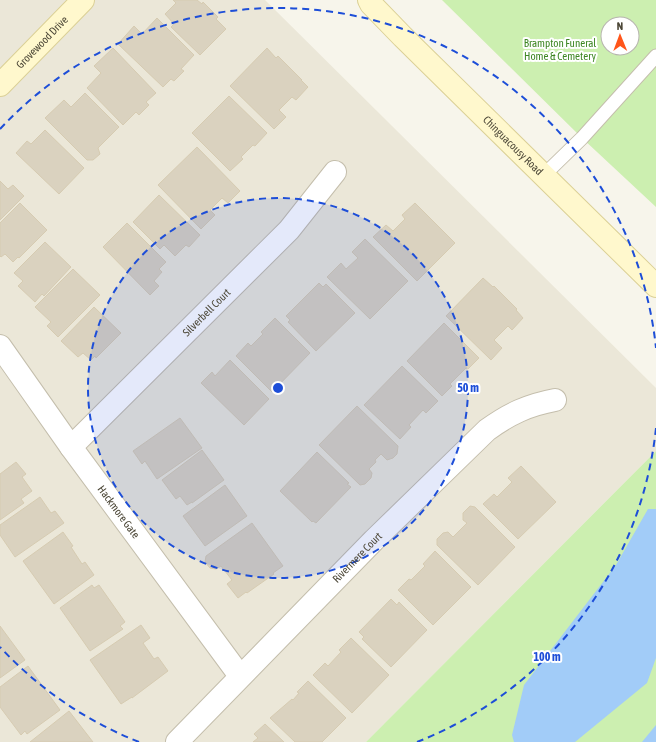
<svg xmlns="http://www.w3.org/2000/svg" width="656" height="742" font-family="'Asap Condensed',sans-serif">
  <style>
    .residential { fill: #ebe7d8 }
    .green { fill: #ccefb0; fill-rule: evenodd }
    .water { fill: #a2ccf8 }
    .building { fill: #dad2bf; stroke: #d6cbb1 }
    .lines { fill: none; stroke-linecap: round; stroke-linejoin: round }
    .lane-casing { stroke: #c4beac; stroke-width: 15 }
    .street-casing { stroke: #c4beac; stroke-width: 24 }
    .secondary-casing { stroke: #dbd096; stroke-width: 24 }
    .lane { stroke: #fff; stroke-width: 13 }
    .street { stroke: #fff; stroke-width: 22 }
    .secondary { stroke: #fff8cd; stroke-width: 22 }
    .ring { fill: none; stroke: #1d4ed8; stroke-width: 2; stroke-dasharray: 7 5 }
    .labels { text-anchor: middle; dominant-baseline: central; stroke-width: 4; stroke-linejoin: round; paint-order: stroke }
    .street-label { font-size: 11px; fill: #4c4737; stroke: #fff }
    .park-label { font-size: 11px; fill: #3d8623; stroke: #fff }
    .centre { fill: #1d4ed8; stroke: #fff; stroke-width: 2 }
    .ring-label { font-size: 12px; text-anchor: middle; font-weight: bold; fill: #1d4ed8; stroke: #fff; stroke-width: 4; stroke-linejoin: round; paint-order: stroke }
  </style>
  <rect width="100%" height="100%" fill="#f7f5eb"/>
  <!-- residential -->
  <path class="residential" d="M 0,0 L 265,0 L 656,388 L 656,451 L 366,742 L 0,742 Z"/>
  <!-- green -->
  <path class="green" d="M 442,0 L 656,0 L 656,207 L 582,138 ZM 608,24 L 632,24 L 632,48 L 608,48 Z
    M 656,451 L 656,742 L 366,742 Z"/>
  <!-- water -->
  <path class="water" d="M 648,509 L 656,509 L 656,658 L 647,683 L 575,742 L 514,742 L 512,735 L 524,685 L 616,565 Z
    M 656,725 L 656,742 L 642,742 Z"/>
  <!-- building -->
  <path class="building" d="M 173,0 L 197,0 L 202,4 L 203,2 L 218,17 L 216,19 L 226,29 L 200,55 L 171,27 L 174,24 L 165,14 L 176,3 Z
    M 157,18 L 194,55 L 181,69 L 184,71 L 174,81 L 171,79 L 163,87 L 118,44 L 134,26 L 142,34 Z
    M 113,48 L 156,93 L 146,102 L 149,105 L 139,115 L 136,112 L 123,125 L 87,88 L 101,73 L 94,66 Z
    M 267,48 L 276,58 L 278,56 L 302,80 L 301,80 L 308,87 L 296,100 L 292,97 L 279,110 L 286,117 L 274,129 L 230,86 Z
    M 85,93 L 119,127 L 98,148 L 100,154 L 93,160 L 87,160 L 45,118 L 64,100 L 71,107 Z
    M 229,96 L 267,133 L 255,146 L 253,145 L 241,157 L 243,159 L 230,171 L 192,133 Z
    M 45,130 L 84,168 L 59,194 L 16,153 L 27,141 L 31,144 Z
    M 197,147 L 240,191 L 228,203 L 222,198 L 210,210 L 215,215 L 201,229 L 158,185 Z
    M 0,181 L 8,189 L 13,185 L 24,196 L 0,220 Z
    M 159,195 L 200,235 L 189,247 L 186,245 L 175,256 L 164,245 L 160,249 L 133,222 Z
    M 20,203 L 47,230 L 19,258 L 18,257 L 13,262 L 5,254 L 1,257 L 0,256 L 0,223 Z
    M 415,203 L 455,243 L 417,281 L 373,237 L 386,225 L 393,231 L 405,219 L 402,215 Z
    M 127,223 L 166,262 L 159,269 L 162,272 L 154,281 L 159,286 L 150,295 L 103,247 Z
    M 365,239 L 408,281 L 370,319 L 327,277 L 341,263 L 346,269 L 358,258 L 352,252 Z
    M 45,242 L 71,267 L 44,296 L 42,294 L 35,302 L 18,286 L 23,281 L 14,273 Z
    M 73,269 L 100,295 L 58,337 L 47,326 L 51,322 L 35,307 Z
    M 483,278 L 493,287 L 494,286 L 517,309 L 516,310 L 523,318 L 512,330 L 508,326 L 494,340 L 502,348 L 491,360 L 446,316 Z
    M 319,283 L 323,287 L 326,284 L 355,313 L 316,351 L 288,322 L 290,320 L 286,316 Z
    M 94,307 L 121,333 L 96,358 L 95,356 L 91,360 L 83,353 L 78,357 L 61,341 Z
    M 275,318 L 310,353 L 272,392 L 236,356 L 248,343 L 251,346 L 263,334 L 261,332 Z
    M 444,323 L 479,358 L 468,369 L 466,368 L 450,384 L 452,386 L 442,396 L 407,361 Z
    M 230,360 L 269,399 L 244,425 L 201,383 L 212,372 L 215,376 Z
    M 402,366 L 438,401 L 426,413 L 423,410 L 409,425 L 411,427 L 400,439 L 364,405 Z
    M 357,406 L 398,446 L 397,454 L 393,458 L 387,460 L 381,454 L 375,460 L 376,462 L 369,469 L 372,473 L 371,478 L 365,484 L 360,485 L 319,445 Z
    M 180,418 L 202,448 L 157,479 L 145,461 L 142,464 L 133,451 Z
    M 202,450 L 224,480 L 192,503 L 192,502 L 187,505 L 180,496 L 176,499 L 162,480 Z
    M 317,452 L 349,483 L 347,484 L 351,487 L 316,523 L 313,521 L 312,522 L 280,491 Z
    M 16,462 L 26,474 L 22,477 L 32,491 L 21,499 L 24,503 L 0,520 L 0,474 Z
    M 521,466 L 556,502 L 518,539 L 483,504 L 494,494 L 497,497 L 512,482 L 508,478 Z
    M 225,485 L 247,516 L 205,546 L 183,516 Z
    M 40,497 L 51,513 L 55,511 L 64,523 L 15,557 L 0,535 L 0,525 Z
    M 470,506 L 475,507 L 515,547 L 478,585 L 437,545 L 437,539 L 443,533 L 448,532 L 453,537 L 467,523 L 463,520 L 463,513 Z
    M 252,523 L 283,566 L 273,573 L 274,574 L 247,593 L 246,592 L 238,598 L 227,584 L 232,580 L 221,566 L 216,569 L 210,568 L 205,562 L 206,556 Z
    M 63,532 L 73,546 L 71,547 L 82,564 L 85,562 L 94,575 L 54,604 L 23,561 Z
    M 435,551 L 471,587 L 433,625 L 398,590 L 409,579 L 411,580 L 425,566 L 423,564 Z
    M 92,585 L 94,588 L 99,585 L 125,622 L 120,626 L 123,629 L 90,651 L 60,608 Z
    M 391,599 L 397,605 L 399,602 L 427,630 L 391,667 L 362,639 L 364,637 L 359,632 Z
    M 141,625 L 150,638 L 143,643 L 154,659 L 158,657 L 168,671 L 132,698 L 132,697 L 121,704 L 90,660 Z
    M 0,626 L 25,660 L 0,678 Z
    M 351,638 L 389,675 L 352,713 L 313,675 L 325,663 L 328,666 L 341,652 L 339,650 Z
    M 28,666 L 60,710 L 27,734 L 25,731 L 21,735 L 0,707 L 0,687 Z
    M 308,681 L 346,718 L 322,742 L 295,742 L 270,718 L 292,699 L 293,700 L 299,693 L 297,692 Z
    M 69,711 L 93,742 L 30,742 Z
    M 265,724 L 284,742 L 253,742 L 258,738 L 254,734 Z"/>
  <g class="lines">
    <!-- lane casing -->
    <g class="lane-casing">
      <path id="lane" d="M 544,175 L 582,138 L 656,56"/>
    </g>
    <!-- street casing -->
    <g class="street-casing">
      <g id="street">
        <path id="s1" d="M 0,346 L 71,447 L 240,676"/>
        <path id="s2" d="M 71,447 L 289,230 L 335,172"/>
        <path id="s3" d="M 177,742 L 374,540 L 487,430 C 509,414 528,405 555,400"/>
      </g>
    </g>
    <!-- secondary casing -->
    <g class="secondary-casing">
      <g id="secondary">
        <path id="s4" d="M 369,0 L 371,4 L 403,37 L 656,286"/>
        <path id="s5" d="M 0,85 L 83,0"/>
      </g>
    </g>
    <!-- lane -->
    <use href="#lane" class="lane"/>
    <!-- street -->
    <use href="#street" class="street"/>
    <!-- secondary -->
    <use href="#secondary" class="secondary"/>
  </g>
  <!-- distance rings -->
  <circle cx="278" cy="388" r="190" fill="#1d4ed8" fill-opacity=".12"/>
  <g class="ring">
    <circle cx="278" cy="388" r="190"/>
    <path d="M656 428A380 380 0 0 1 417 742M139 742A380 380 0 0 1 0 647M0 129A380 380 0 0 1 656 348"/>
  </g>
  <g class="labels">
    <!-- street labels -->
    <g class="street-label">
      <text stroke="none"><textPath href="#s5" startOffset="60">Grovewood Drive</textPath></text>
      <text stroke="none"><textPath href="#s4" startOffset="205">Chinguacousy Road</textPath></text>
      <text stroke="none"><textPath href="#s2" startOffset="191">Silverbell Court</textPath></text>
      <text stroke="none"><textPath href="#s1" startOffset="204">Hackmore Gate</textPath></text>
      <text stroke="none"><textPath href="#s3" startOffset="258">Rivermere Court</textPath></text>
    </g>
    <!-- park labels -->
    <g class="park-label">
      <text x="560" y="43">Brampton Funeral<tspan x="560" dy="13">Home &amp; Cemetery</tspan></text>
    </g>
  </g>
  <circle cx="278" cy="388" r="6" class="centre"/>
  <g class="ring-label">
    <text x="468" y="392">50 m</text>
    <text x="547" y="661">100 m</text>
  </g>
  <!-- north arrow -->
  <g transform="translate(620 36) rotate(359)"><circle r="19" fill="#ffffff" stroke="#b7b5af"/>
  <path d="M0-3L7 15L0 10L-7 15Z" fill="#ff551a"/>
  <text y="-6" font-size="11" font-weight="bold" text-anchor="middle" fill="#4c4737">N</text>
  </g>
</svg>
